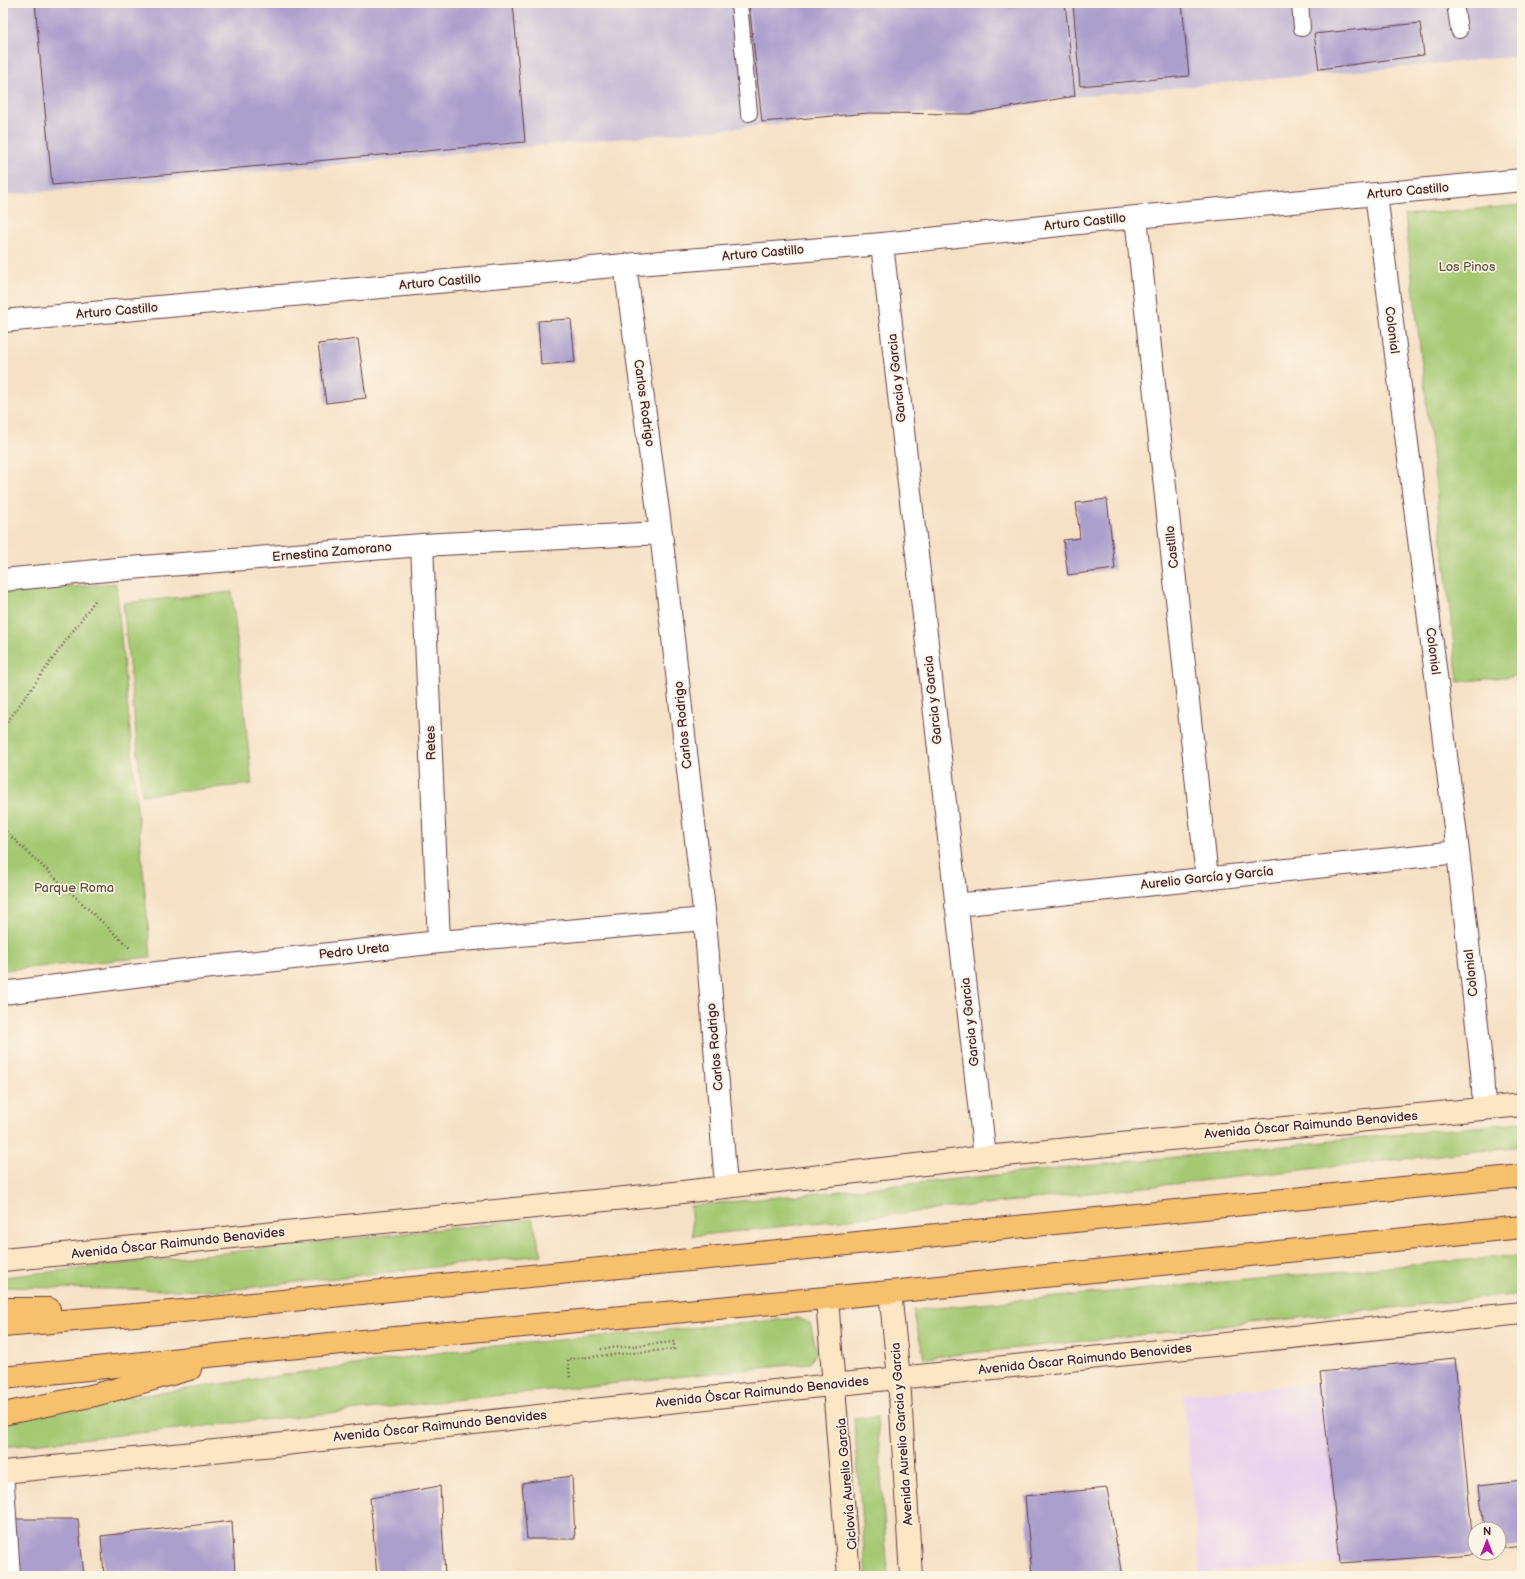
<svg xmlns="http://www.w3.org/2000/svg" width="1525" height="1579" font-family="'Balsamiq Sans',sans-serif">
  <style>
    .built { fill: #e9d2ee }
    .industrial { fill: #c9bfd7 }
    .green { fill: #a5c973; stroke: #78744f }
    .building { fill: #ab9fcd }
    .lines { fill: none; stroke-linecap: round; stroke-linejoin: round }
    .service-casing { stroke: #643c42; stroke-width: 18 }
    .pedestrian-casing { stroke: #643c42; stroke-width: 24 }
    .minor-casing { stroke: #643c42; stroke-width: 24 }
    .secondary-casing { stroke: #643c42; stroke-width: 24 }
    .primary-casing { stroke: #643c42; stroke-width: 24 }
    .path { stroke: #643c42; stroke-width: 2.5; stroke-dasharray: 1 3; stroke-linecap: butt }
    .service { stroke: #fff; stroke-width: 16 }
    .pedestrian { stroke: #fff; stroke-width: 22 }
    .minor { stroke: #fff; stroke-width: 22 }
    .secondary { stroke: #fce6c4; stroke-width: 22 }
    .primary { stroke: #f7c06c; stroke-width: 22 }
    .labels { text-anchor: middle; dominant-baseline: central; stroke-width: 3.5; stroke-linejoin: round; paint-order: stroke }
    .street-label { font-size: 13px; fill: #4a1f2b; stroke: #fcf5e5 }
    .park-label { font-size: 13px; fill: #655241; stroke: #fcf5e5 }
  </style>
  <rect width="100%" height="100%" fill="#fcf5e5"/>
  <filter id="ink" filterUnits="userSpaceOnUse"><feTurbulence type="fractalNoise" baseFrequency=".025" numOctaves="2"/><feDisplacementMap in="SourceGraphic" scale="8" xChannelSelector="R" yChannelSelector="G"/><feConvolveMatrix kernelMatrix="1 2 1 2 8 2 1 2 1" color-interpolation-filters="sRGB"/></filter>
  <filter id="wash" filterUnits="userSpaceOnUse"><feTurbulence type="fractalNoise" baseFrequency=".012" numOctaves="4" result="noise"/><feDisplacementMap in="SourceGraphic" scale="16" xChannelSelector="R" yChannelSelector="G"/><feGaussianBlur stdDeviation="0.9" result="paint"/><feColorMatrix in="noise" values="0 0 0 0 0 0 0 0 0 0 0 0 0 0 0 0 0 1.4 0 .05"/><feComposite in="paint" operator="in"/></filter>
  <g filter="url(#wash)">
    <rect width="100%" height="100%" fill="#f6e1c6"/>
    <!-- built -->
    <path class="built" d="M 1321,1383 L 1340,1563 L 1200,1572 L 1183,1394 Z"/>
    <!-- industrial -->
    <path class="industrial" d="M 3,3 L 1522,3 L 1522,56 L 3,195 Z"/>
    <!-- green -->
    <path class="green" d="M 1522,205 L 1522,675 L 1458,682 L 1405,215 Z
      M 116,583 L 151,957 L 3,970 L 3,593 Z
      M 232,592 L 252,784 L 142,795 L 123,603 Z
      M 1522,1122 L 1522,1146 L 693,1236 L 690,1206 Z
      M 532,1219 L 542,1255 L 218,1291 L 3,1287 L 3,1277 Z
      M 1522,1255 L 1522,1294 L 924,1358 L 913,1310 Z
      M 798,1318 L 810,1323 L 817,1352 L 810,1363 L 3,1447 L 3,1421 L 54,1408 L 472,1348 Z
      M 877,1417 L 888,1576 L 866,1576 L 854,1418 Z"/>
    <g id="blocks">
      <!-- building -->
      <path class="building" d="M 35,3 L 513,3 L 525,142 L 52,185 Z
        M 749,3 L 1065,3 L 1075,96 L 969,114 L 869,113 L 762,122 Z
        M 1073,3 L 1182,3 L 1189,76 L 1080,86 Z
        M 1420,23 L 1424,55 L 1319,69 L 1314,34 Z
        M 571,319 L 575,362 L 541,365 L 538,321 Z
        M 358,339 L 366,398 L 326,403 L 318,344 Z
        M 1107,499 L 1115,569 L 1068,575 L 1063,540 L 1080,538 L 1076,503 Z
        M 1455,1358 L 1474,1554 L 1340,1563 L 1320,1372 Z
        M 572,1476 L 575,1539 L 527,1539 L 522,1483 Z
        M 1522,1480 L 1522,1545 L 1499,1548 L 1499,1529 L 1484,1529 L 1479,1485 Z
        M 440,1486 L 445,1576 L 377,1576 L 370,1498 Z
        M 1107,1488 L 1122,1576 L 1032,1576 L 1025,1496 Z
        M 9,1519 L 78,1519 L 84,1576 L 15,1576 Z
        M 232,1521 L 235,1573 L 213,1576 L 104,1576 L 101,1536 Z"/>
    </g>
  </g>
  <g filter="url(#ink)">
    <use href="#blocks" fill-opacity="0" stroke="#643c42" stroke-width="1"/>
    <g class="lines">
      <!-- service casing -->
      <g class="service-casing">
        <path id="service" d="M 739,3 L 749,113
          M 1300,3 L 1302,28
          M 1455,3 L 1459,30"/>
      </g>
      <!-- pedestrian casing -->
      <g class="pedestrian-casing">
        <path id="pedestrian" d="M 3,1485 L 9,1576"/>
      </g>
      <!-- minor casing -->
      <g class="minor-casing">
        <path id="minor" d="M 1376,194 L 1458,852 L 1482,1071 L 1484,1109
          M 1136,217 L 1207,878
          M 882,244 L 985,1157
          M 625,265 L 661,533 L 705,919 L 726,1186
          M 3,321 L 625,265 L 882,244 L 1136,217 L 1522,180
          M 422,545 L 439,942
          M 3,580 L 117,569 L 422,545 L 661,533
          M 956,905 L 1458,852
          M 3,993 L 157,973 L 439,942 L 705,919"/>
      </g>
      <!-- secondary casing -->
      <g class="secondary-casing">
        <path id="secondary" d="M 3,1260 L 665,1194 L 985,1157 L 1522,1105
          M 890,1292 L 899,1378 L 911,1576
          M 827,1299 L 849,1576
          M 3,1472 L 294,1443 L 573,1412 L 1522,1313"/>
      </g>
      <!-- primary casing -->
      <g class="primary-casing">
        <path id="primary" d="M 3,1309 L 49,1309
          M 3,1326 L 183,1311 L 1522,1176
          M 3,1378 L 255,1351 L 890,1292 L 1522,1227
          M 3,1414 L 95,1395 L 190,1369"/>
      </g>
      <!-- path -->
      <path class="path" d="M 3,728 L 96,599
        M 3,829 L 131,949
        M 570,1377 L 568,1359 L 674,1349 L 674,1342 L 601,1349"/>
      <!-- service -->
      <use href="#service" class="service"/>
      <!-- pedestrian -->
      <use href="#pedestrian" class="pedestrian"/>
      <!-- minor -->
      <use href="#minor" class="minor"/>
      <!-- secondary -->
      <use href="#secondary" class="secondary"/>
      <!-- primary -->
      <use href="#primary" class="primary"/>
    </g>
  </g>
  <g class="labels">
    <!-- street labels -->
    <g class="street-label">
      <text transform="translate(1408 191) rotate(-5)">Arturo Castillo</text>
      <text transform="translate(1085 222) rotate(-6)">Arturo Castillo</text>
      <text transform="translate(763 253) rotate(-5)">Arturo Castillo</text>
      <text transform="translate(440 282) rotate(-5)">Arturo Castillo</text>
      <text transform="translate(117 311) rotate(-5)">Arturo Castillo</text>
      <text transform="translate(1392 330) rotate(83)">Colonial</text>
      <text transform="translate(897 378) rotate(-96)">Garcia y Garcia</text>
      <text transform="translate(644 403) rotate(82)">Carlos Rodrigo</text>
      <text transform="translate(1172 547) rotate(-96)">Castillo</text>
      <text transform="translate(332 552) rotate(-5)">Ernestina Zamorano</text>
      <text transform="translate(1433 651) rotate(83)">Colonial</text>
      <text transform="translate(933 700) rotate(-96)">Garcia y Garcia</text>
      <text transform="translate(683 725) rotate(-96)">Carlos Rodrigo</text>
      <text transform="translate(431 743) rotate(-92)">Retes</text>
      <text transform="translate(1207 878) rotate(-6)">Aurelio García y García</text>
      <text transform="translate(354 951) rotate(-6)">Pedro Ureta</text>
      <text transform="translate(1471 973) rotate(-96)">Colonial</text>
      <text transform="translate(970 1022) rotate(-96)">Garcia y Garcia</text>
      <text transform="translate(715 1047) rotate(-95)">Carlos Rodrigo</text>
      <text transform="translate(1311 1125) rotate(-5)">Avenida Óscar Raimundo Benavides</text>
      <text transform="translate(178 1243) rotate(-6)">Avenida Óscar Raimundo Benavides</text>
      <text transform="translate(1085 1359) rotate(-6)">Avenida Óscar Raimundo Benavides</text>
      <text transform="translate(762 1392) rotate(-6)">Avenida Óscar Raimundo Benavides</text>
      <text transform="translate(440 1426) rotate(-6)">Avenida Óscar Raimundo Benavides</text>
      <text transform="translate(902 1434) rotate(-94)">Avenida Aurelio Garcia y Garcia</text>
      <text transform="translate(847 1484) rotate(-95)">Ciclovía Aurelio García</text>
    </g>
    <!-- park labels -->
    <g class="park-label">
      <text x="1467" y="267">Los Pinos</text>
      <text x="74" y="888">Parque Roma</text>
    </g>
  </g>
  <!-- margin -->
  <rect width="1525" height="1579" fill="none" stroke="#fcf5e5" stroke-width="16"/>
  <!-- north arrow -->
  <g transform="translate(1487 1541)"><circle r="19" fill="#fcf5e5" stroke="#b59f9b"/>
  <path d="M0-3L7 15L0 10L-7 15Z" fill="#b5179e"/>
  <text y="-6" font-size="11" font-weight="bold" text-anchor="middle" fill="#4a1f2b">N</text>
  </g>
</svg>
